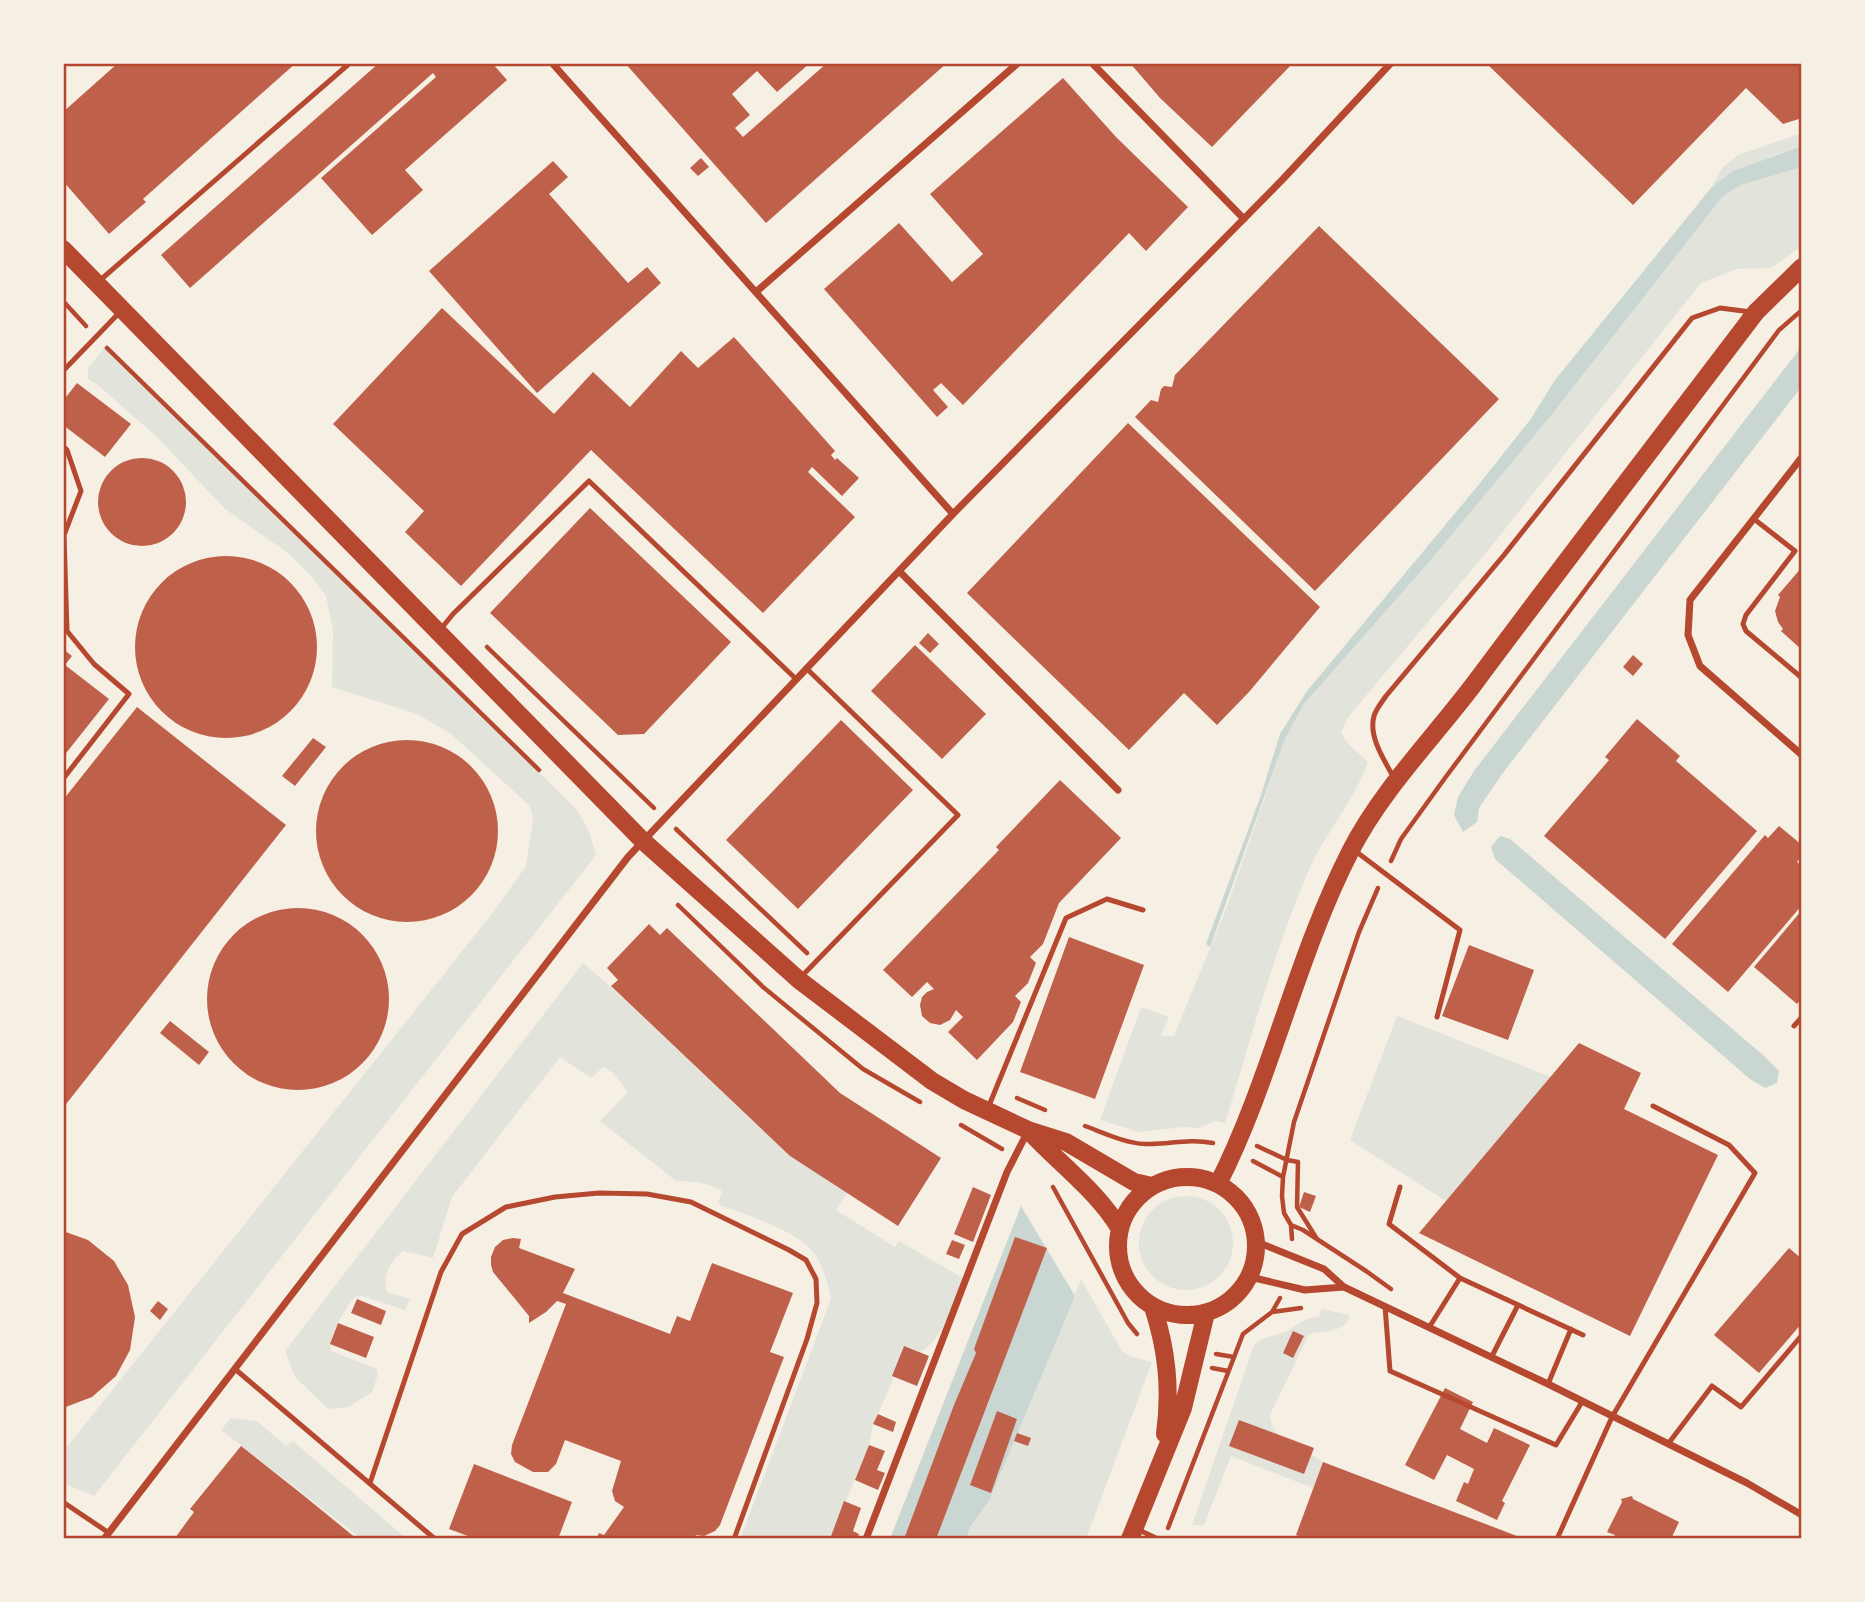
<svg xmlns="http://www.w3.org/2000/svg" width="1865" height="1602" font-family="'Roboto Condensed',sans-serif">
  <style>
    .green { fill: #e2e4dc }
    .water { fill: #c9d6d2 }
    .building { fill: #bf614a }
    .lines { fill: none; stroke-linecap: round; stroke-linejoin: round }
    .path { stroke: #b5482f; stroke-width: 4.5 }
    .service { stroke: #b5482f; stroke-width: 5 }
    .minor { stroke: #b5482f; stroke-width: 7 }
    .primary { stroke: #b5482f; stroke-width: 18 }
    .neatline { fill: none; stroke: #b5482f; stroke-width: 2.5 }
  </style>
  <rect width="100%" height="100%" fill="#f6efe4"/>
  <!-- green -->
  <path class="green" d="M 1802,133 L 1802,146 L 1770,157 L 1711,188 L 1722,168 L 1738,155 Z
    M 1802,167 L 1802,246 L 1771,268 L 1737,269 L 1701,283 L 1490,548 L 1349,716 L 1341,732 C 1347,747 1357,750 1368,762 C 1353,804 1321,838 1305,879 C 1272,958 1250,1042 1225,1123 L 1215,1121 L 1200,1128 L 1184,1127 L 1138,1132 L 1100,1120 L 1141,1007 L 1169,1017 L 1161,1036 L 1174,1036 L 1226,909 L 1285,739 L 1304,704 L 1430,561 L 1553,413 L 1723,196 L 1741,185 Z
    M 106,345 L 577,810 L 589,831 L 596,855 L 94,1496 L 63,1483 L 63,1452 L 491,915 L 526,866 L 533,820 L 530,806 L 450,733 L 417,714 L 332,687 L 333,630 L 326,596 L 313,578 L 288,553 L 225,509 L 157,437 L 99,386 L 87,378 L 89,367 Z
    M 583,963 L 611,987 L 790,1156 L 847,1193 L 836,1210 L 895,1247 L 899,1241 L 963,1278 C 952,1304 945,1338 920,1352 L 903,1346 L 890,1387 L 873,1424 L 869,1445 L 830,1539 L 740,1539 L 831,1299 C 828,1285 823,1265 814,1253 C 795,1229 747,1216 718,1204 L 722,1191 C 709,1183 692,1181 676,1181 L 600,1121 L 628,1092 L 613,1073 L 603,1067 L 591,1078 L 560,1057 L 452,1197 L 433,1258 L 403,1251 C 390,1263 382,1274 387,1292 L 410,1299 L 405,1310 L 362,1296 L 355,1297 C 345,1309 328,1335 331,1351 L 377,1369 L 378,1374 L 372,1392 L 348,1407 L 328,1409 L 295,1377 L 285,1351 Z
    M 1397,1016 L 1551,1077 L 1446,1201 L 1350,1140 Z
    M1139 1243a47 47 0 1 1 94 0a47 47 0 1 1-94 0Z
    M 1081,1279 L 1122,1351 L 1129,1356 L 1152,1362 L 1086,1539 L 966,1539 L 970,1527 L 989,1501 Z
    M 1321,1309 L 1350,1315 C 1345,1333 1327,1330 1309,1334 L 1270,1415 C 1271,1442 1304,1448 1323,1462 L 1313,1488 L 1231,1456 L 1204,1525 L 1192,1525 L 1254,1345 C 1264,1336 1275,1336 1287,1331 C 1298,1325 1305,1317 1319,1317 Z
    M 231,1418 L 257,1421 L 286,1446 L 293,1441 L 407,1539 L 362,1539 L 221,1430 Z"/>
  <!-- water -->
  <path class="water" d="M 1802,146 L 1802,167 L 1741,185 L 1723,196 L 1553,413 L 1430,561 L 1304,704 L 1285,739 L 1210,947 L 1206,944 L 1261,795 L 1280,734 L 1307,691 L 1476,488 L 1530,420 L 1555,380 L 1711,188 L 1733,171 Z
    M 1802,346 L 1802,386 L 1502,774 L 1479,808 L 1477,822 L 1463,832 L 1454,815 L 1458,797 L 1474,771 Z
    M 1500,836 L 1510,839 L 1764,1056 L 1779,1071 L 1777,1083 L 1765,1088 L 1750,1079 L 1495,859 L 1491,847 Z
    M 1021,1206 L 1075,1296 L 989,1501 L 970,1527 L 966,1539 L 890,1539 Z"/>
  <!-- building -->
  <path class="building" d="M 118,63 L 296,63 L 143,199 L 146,202 L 109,234 L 63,181 L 63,112 Z
    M 379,63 L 492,63 L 507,80 L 405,170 L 423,190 L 372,235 L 321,178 L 436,77 L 433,73 L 190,288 L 161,255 Z
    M 625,63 L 810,63 L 777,92 L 757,71 L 732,94 L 750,115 L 735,128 L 743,137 L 827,63 L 947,63 L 766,223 Z
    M 1130,63 L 1293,63 L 1212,147 L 1160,98 Z
    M 1486,63 L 1802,63 L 1802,118 L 1783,124 L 1746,88 L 1633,205 Z
    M 1063,78 L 1116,137 L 1188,207 L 1146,251 L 1129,233 L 963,405 L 941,383 L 933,390 L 948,407 L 937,417 L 824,289 L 899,223 L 952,282 L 983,254 L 930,194 Z
    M 701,158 L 709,167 L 698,176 L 690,168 Z
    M 553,161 L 568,177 L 549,194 L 628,283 L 647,267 L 661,283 L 537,393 L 429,271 Z
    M 1319,226 L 1499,399 L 1315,591 L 1135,417 L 1151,400 L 1158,402 L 1161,389 L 1164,386 L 1172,387 L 1175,375 Z
    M 442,308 L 554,414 L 593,372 L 630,407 L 681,351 L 698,368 L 734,337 L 835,451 L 831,455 L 835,460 L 837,458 L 859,478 L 842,496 L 812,467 L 808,472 L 855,517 L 763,613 L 591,450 L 461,586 L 405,532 L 424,511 L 333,424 Z
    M 77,383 L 131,424 L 105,457 L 63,425 L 63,401 Z
    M 1128,423 L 1320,607 L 1249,692 L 1217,725 L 1184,693 L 1129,750 L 967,593 Z
    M98 502a44 44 0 1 1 88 0a44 44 0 1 1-88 0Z
    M 590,508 L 731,642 L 644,734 L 618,735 L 490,613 Z
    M135 647a91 91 0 1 1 182 0a91 91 0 1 1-182 0Z
    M 1802,567 L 1802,650 L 1781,631 L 1783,629 L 1778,622 L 1775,611 L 1780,597 L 1778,595 Z
    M 928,633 L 939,644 L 930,653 L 919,643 Z
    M 915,645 L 986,714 L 942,759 L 871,691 Z
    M 63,649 L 72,656 L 65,665 L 109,699 L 63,757 Z
    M 1633,655 L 1643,664 L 1633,676 L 1623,667 Z
    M 137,707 L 286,825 L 63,1108 L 63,800 Z
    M 1637,719 L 1680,756 L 1676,761 L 1757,831 L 1665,939 L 1544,836 L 1609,760 L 1605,757 Z
    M 841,720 L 913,790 L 798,909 L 726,840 Z
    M 313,738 L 326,747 L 295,786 L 282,776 Z
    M316 831a91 91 0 1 1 182 0a91 91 0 1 1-182 0Z
    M 1060,780 L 1121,838 L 1059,903 L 1043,944 L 1030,957 L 1036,963 L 1028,983 L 1015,996 L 1021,1002 L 1013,1022 L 977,1060 L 948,1032 L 963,1017 L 956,1010 L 950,1020 L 940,1025 L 930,1023 L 922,1016 L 920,1005 L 922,997 L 927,992 L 934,989 L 927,982 L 912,997 L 883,970 L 999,850 L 996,847 Z
    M 1779,826 L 1802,845 L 1802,856 L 1797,862 L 1802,866 L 1802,905 L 1728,992 L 1672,944 L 1765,835 L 1768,838 Z
    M207 999a91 91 0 1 1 182 0a91 91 0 1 1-182 0Z
    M 1802,910 L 1802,998 L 1797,1004 L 1754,967 Z
    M 649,924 L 660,935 L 667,928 L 840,1093 L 941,1158 L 898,1226 L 790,1156 L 611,986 L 618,980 L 607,968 Z
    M 1069,937 L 1144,965 L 1095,1099 L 1020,1072 Z
    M 1469,945 L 1534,970 L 1508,1040 L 1442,1016 Z
    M 170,1021 L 209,1052 L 199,1065 L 160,1033 Z
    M 1579,1043 L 1641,1073 L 1624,1109 L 1718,1155 L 1630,1336 L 1419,1233 Z
    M 973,1187 L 991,1195 L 973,1242 L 954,1234 Z
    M 1304,1192 L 1316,1196 L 1310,1212 L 1299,1207 Z
    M 63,1231 L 88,1240 L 114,1261 L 128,1285 L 135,1317 L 130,1350 L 116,1376 L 92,1397 L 63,1408 Z
    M 1015,1237 L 1047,1248 L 936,1539 L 904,1539 L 954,1405 L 976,1353 L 974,1349 Z
    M 513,1238 L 521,1239 L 519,1248 L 575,1269 L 563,1293 L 670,1334 L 677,1316 L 690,1321 L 712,1263 L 793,1293 L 770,1352 L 784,1357 L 720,1525 L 715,1531 L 704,1536 L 696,1535 L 695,1539 L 596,1539 L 599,1533 L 604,1535 L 624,1507 L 615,1501 L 612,1491 L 621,1461 L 565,1440 L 556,1464 L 548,1472 L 533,1472 L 515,1462 L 511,1454 L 512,1445 L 566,1304 L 557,1301 L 546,1312 L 529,1323 L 529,1316 L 493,1272 L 491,1265 L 491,1257 L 495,1247 L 503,1240 Z
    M 952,1240 L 965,1245 L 959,1259 L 946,1254 Z
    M 1789,1248 L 1802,1259 L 1802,1323 L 1759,1373 L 1714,1335 Z
    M 357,1299 L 386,1311 L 381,1325 L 351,1313 Z
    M 158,1301 L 168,1309 L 160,1320 L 150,1311 Z
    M 338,1323 L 374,1337 L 366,1358 L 330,1344 Z
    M 1293,1331 L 1304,1336 L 1293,1358 L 1283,1353 Z
    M 904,1346 L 929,1356 L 917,1386 L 892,1376 Z
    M 1445,1388 L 1473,1402 L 1460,1429 L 1487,1443 L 1494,1428 L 1530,1445 L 1502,1501 L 1505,1503 L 1497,1520 L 1456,1501 L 1464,1482 L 1468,1484 L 1474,1469 L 1447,1455 L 1434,1480 L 1405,1465 Z
    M 997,1411 L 1017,1419 L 991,1493 L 970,1485 Z
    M 878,1414 L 896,1422 L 893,1432 L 873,1424 Z
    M 1239,1420 L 1314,1448 L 1304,1474 L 1229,1446 Z
    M 1017,1433 L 1031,1438 L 1028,1446 L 1014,1441 Z
    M 869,1445 L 885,1451 L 877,1470 L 885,1473 L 878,1490 L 855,1480 Z
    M 241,1446 L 303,1495 L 357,1539 L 175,1538 L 194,1512 L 190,1509 Z
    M 1323,1462 L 1517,1536 L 1515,1539 L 1306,1539 L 1296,1535 Z
    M 474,1464 L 572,1502 L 558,1539 L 476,1539 L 449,1529 Z
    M 1632,1496 L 1633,1499 L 1679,1522 L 1672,1537 L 1677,1539 L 1613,1539 L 1615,1535 L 1607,1532 L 1622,1502 L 1621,1499 Z
    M 844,1501 L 861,1508 L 853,1531 L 859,1534 L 857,1539 L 830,1539 Z"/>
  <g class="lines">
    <!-- path -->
    <path class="path" d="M 63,301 L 86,326
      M 107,348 L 539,770
      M 487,647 L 654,808
      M 676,829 L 807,953
      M 1391,861 L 1401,839 L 1445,778 L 1779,330 L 1802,310
      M 678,905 L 763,987 L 863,1069 L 920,1102
      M 1017,1098 L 1045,1110
      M 961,1125 L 1002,1149
      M 1085,1126 C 1104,1133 1125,1143 1145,1144 C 1170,1145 1186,1138 1213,1143
      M 1257,1146 L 1287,1160 L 1298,1162 L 1297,1207 L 1317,1239
      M 1253,1161 L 1283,1177
      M 1053,1187 L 1128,1323 L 1137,1334
      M 1291,1225 L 1303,1230 L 1366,1271 L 1391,1289
      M 1292,1239 L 1291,1225 L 1284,1213 L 1282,1196 L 1283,1177 L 1294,1122 L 1359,932 L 1378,888
      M 1272,1312 L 1301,1308
      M 1216,1354 L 1234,1357
      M 1212,1368 L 1228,1371
      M 1168,1528 L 1243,1334 L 1272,1312 L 1280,1298"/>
    <!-- service -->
    <path class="service" d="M 98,282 L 350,63
      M 63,371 L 119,313
      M 63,446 L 67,450 L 81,491 L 64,535 L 67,631 L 94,664 L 129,694 L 63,779
      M 1754,519 L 1795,551 L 1746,615 L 1743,624 L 1746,631 L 1802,678
      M 440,630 L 453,614 L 589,481 L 796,679
      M 1394,778 C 1385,761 1368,737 1374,716 C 1376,709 1382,702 1386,696 L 1504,555 L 1692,318 L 1720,308 L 1751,312
      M 1354,850 L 1460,930 L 1437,1017
      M 800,978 L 958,815 L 806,668
      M 1794,1026 L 1802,1017
      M 988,1108 L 1066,918 L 1107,899 L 1143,910
      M 1400,1187 L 1389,1224 L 1460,1278 L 1583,1335
      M 1385,1306 L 1390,1371 L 1556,1445 L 1582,1402
      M 1430,1326 L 1460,1278
      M 1492,1356 L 1518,1305
      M 235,1369 L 435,1539
      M 1548,1384 L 1571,1329
      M 1668,1444 L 1712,1386 L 1741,1407 L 1802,1335
      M 370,1483 L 441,1272 L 462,1234 L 506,1207 L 555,1197 L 599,1193 L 647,1194 L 691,1202 L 789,1250 L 806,1260 L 816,1279 L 817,1303 L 807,1339 L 734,1539
      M 63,1502 L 109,1533
      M 1137,1529 L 1158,1539
      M 1557,1539 L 1612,1417 L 1755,1173 L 1729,1145 L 1653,1106"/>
    <!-- minor -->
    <path class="minor" d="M 552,63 L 953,514
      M 1092,63 L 1244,219
      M 756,292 L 1018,63
      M 1802,457 L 1690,600 L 1688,635 L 1700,666 L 1802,755
      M 899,571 L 1118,790
      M 1257,1242 L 1324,1269 L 1344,1287 L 1548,1384 L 1747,1483 L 1802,1515
      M 1250,1277 L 1305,1290 L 1344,1287
      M 104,1539 L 628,857 L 953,514 L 1283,179 L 1391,63
      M 866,1539 L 1007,1172 L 1028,1131"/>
    <!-- primary -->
    <path class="primary" d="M 63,249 L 643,841 L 799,980 L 932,1081 L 964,1100 L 1028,1130 L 1066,1142 L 1134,1182 L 1152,1186
      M 1031,1133 C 1061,1165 1097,1191 1120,1229
      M1118 1246a69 69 0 1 1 138 0a69 69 0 1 1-138 0Z
      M 1218,1184 C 1272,1077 1296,957 1351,850 C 1381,791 1434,737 1474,684 C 1567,559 1662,436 1756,312 L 1802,267
      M 1153,1307 C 1167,1350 1171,1389 1165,1434
      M 1130,1539 L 1183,1408 L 1206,1313"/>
  </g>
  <!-- border -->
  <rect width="1865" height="1602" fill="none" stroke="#f6efe4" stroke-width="130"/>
  <rect x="65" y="65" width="1735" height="1472" class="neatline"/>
</svg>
